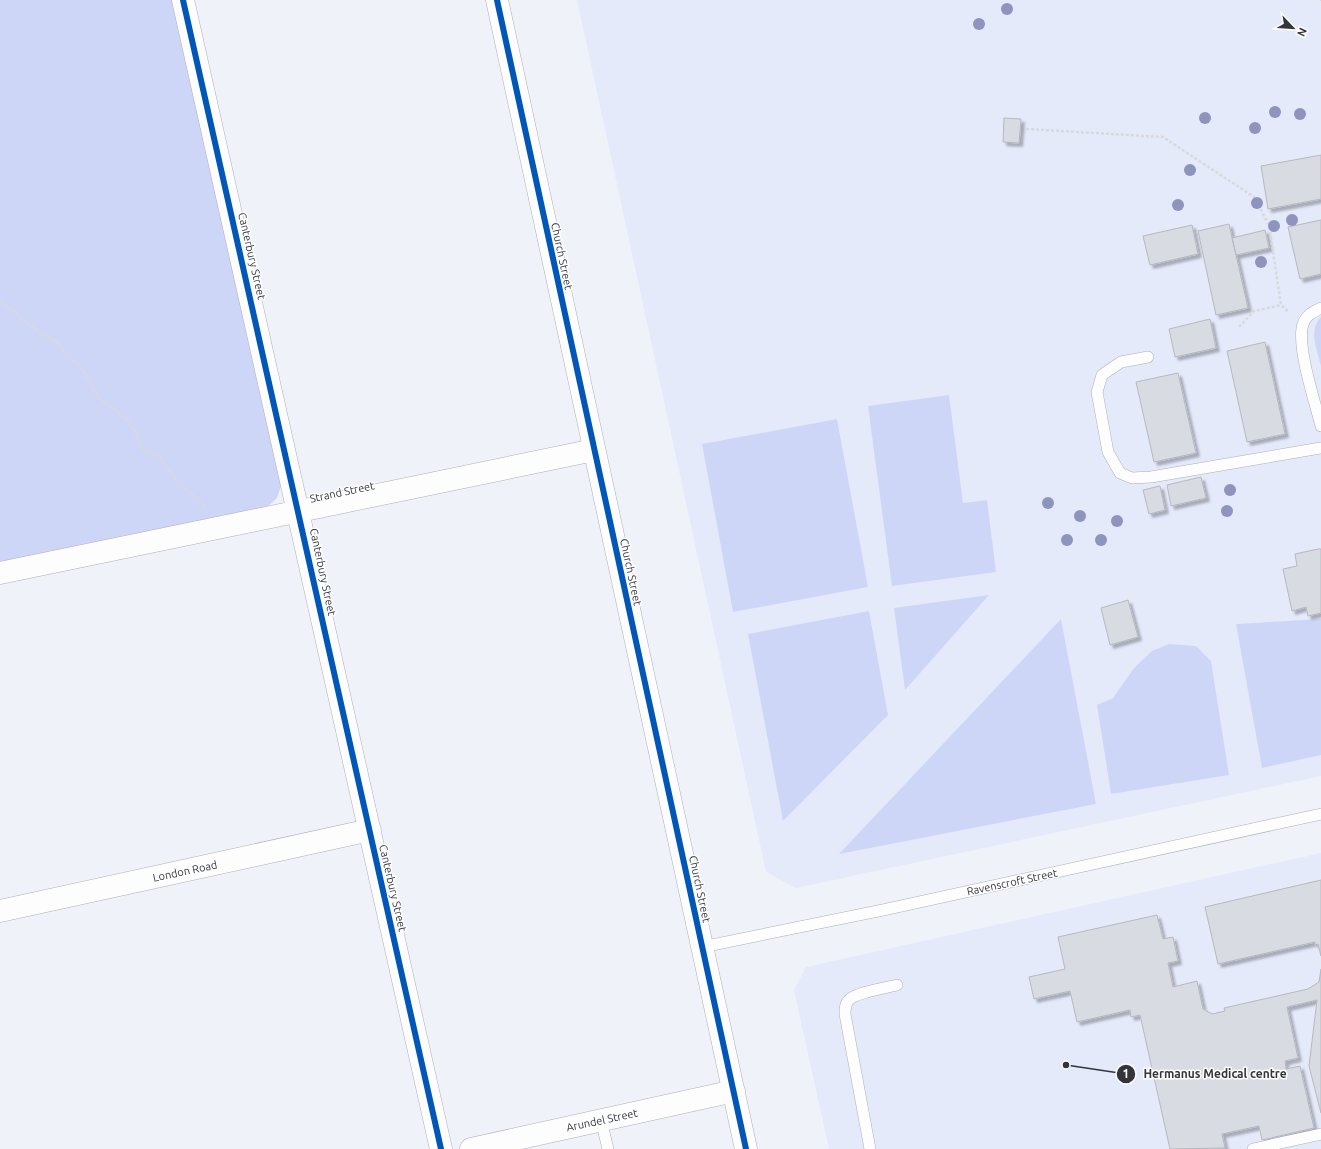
<svg xmlns="http://www.w3.org/2000/svg" width="1321" height="1149" font-family="Ubuntu,sans-serif">
  <style>
    .built { fill: #e5eafb }
    .green { fill: #ced6f8 }
    .building { fill: #d9dbe2; stroke: #b7b8bf; filter: url(#shadow) }
    .lines { fill: none; stroke-linecap: round; stroke-linejoin: round }
    .lane-casing { stroke: #adafb6; stroke-width: 12 }
    .street-casing { stroke: #adafb6; stroke-width: 23 }
    .path { stroke: #d9d9db; stroke-width: 2.5; stroke-dasharray: 3 2; stroke-linecap: butt }
    .lane { stroke: #fdfdfe; stroke-width: 11 }
    .street { stroke: #fdfdfe; stroke-width: 22 }
    .cycleway-casing { stroke: #fefefe; stroke-width: 8 }
    .cycleway { stroke: #0057b8; stroke-width: 6 }
    .tree { fill: #8e94be }
    .labels { text-anchor: middle; dominant-baseline: central; stroke-width: 3; stroke-linejoin: round; paint-order: stroke }
    .street-label { font-size: 11px; fill: #33353b; stroke: #fefefe }
    .leader { fill: none; stroke: #33353b; stroke-width: 1.5 }
    .callout-dot { fill: #33353b; stroke: #fefefe; stroke-width: 1.5 }
    .mark-label { font-size: 12px; text-anchor: middle; font-weight: bold; fill: #fff }
    .callout-label { font-size: 12px; text-anchor: middle; font-weight: bold; fill: #33353b; stroke: #fefefe; stroke-width: 3; stroke-linejoin: round; paint-order: stroke }
  </style>
  <defs>
    <filter id="shadow"><feDropShadow dx="3.5" dy="3.5" stdDeviation="1" flood-color="#0004"/></filter>
  </defs>
  <rect width="100%" height="100%" fill="#f0f2fa"/>
  <!-- built -->
  <path class="built" d="M 577,0 L 1321,0 L 1321,776 L 796,888 L 766,872 Z
    M 1321,853 L 1321,1149 L 829,1149 L 794,990 L 806,967 Z"/>
  <!-- green -->
  <path class="green" d="M 0,0 L 175,0 L 281,486 L 277,498 L 267,507 L 0,563 Z
    M 1321,317 L 1321,366 C 1317,350 1308,330 1321,317 Z
    M 949,395 L 963,503 L 987,500 L 996,572 L 892,586 L 868,406 Z
    M 837,419 L 868,587 L 733,612 L 702,444 Z
    M 989,595 L 905,690 L 894,608 Z
    M 869,611 L 888,715 L 783,821 L 748,634 Z
    M 1061,619 L 1096,804 L 839,854 Z
    M 1321,619 L 1321,755 L 1262,768 L 1236,624 Z
    M 1169,644 L 1196,646 L 1211,661 L 1229,775 L 1111,794 L 1097,705 L 1113,698 L 1134,668 L 1152,651 Z"/>
  <!-- building -->
  <path class="building" d="M 1004,118 L 1021,119 L 1019,143 L 1003,142 Z
    M 1321,155 L 1321,199 L 1268,209 L 1261,166 Z
    M 1321,220 L 1321,274 L 1300,279 L 1288,227 Z
    M 1229,224 L 1248,308 L 1216,315 L 1198,231 Z
    M 1192,225 L 1198,254 L 1150,265 L 1143,236 Z
    M 1265,230 L 1269,248 L 1236,255 L 1232,238 Z
    M 1210,319 L 1216,348 L 1175,357 L 1169,329 Z
    M 1265,342 L 1285,434 L 1247,442 L 1227,351 Z
    M 1178,373 L 1196,453 L 1154,462 L 1136,382 Z
    M 1201,477 L 1206,498 L 1171,506 L 1167,485 Z
    M 1160,486 L 1165,510 L 1149,514 L 1143,490 Z
    M 1318,549 L 1321,549 L 1321,613 L 1308,616 L 1306,607 L 1292,611 L 1283,569 L 1297,566 L 1295,554 Z
    M 1128,600 L 1138,637 L 1110,645 L 1101,608 Z
    M 1321,880 L 1321,956 L 1318,944 L 1315,945 L 1315,942 L 1218,964 L 1205,907 Z
    M 1157,915 L 1163,939 L 1173,937 L 1178,961 L 1168,963 L 1173,987 L 1197,981 L 1203,1009 L 1212,1014 L 1225,1011 L 1224,1008 L 1308,989 L 1319,982 L 1321,969 L 1321,1113 L 1309,1066 L 1317,1000 L 1287,1007 L 1298,1058 L 1285,1061 L 1286,1069 L 1300,1066 L 1314,1128 L 1262,1140 L 1259,1126 L 1222,1134 L 1225,1148 L 1170,1149 L 1140,1015 L 1131,1017 L 1130,1010 L 1077,1022 L 1070,991 L 1034,999 L 1029,977 L 1065,969 L 1058,937 Z"/>
  <g class="lines">
    <!-- lane casing -->
    <g class="lane-casing">
      <path id="lane" d="M 1321,308 C 1313,312 1306,315 1303,324 C 1296,345 1315,402 1321,426
        M 1148,357 L 1121,362 L 1102,375 L 1097,392 L 1108,452 L 1120,473 L 1132,478 L 1151,477 L 1321,448
        M 702,947 L 883,910 L 1321,814
        M 601,1120 L 608,1149
        M 870,1149 L 845,1014 C 845,1009 845,1003 850,999 C 858,992 885,988 897,985
        M 1253,1149 L 1321,1134"/>
    </g>
    <!-- street casing -->
    <g class="street-casing">
      <path id="street" d="M 183,0 L 441,1149
        M 497,0 L 746,1149
        M 0,573 L 594,450
        M 0,911 L 370,830
        M 471,1149 L 734,1091"/>
    </g>
    <!-- path -->
    <path class="path" d="M 1321,0 L 1321,1
      M 1026,129 L 1163,137 L 1254,197 L 1269,225 L 1281,305 L 1289,312
      M 0,301 L 43,335 L 56,341 L 69,358 L 78,363 L 99,398 L 127,419 L 135,431 L 140,446 L 147,452 L 158,455 L 177,481 L 205,506
      M 1239,327 L 1254,311 L 1281,305"/>
    <!-- lane -->
    <use href="#lane" class="lane"/>
    <!-- street -->
    <use href="#street" class="street"/>
    <!-- cycleway casing -->
    <g class="cycleway-casing">
      <path id="cycleway" d="M 183,0 L 441,1149
        M 497,0 L 746,1149"/>
    </g>
    <!-- cycleway -->
    <use href="#cycleway" class="cycleway"/>
  </g>
  <!-- trees -->
  <g class="tree">
    <circle cx="1007" cy="9" r="6"/>
    <circle cx="979" cy="24" r="6"/>
    <circle cx="1275" cy="112" r="6"/>
    <circle cx="1300" cy="114" r="6"/>
    <circle cx="1205" cy="118" r="6"/>
    <circle cx="1255" cy="128" r="6"/>
    <circle cx="1190" cy="170" r="6"/>
    <circle cx="1257" cy="203" r="6"/>
    <circle cx="1178" cy="205" r="6"/>
    <circle cx="1292" cy="220" r="6"/>
    <circle cx="1274" cy="226" r="6"/>
    <circle cx="1261" cy="262" r="6"/>
    <circle cx="1230" cy="490" r="6"/>
    <circle cx="1048" cy="503" r="6"/>
    <circle cx="1227" cy="511" r="6"/>
    <circle cx="1080" cy="516" r="6"/>
    <circle cx="1117" cy="521" r="6"/>
    <circle cx="1067" cy="540" r="6"/>
    <circle cx="1101" cy="540" r="6"/>
  </g>
  <g class="labels">
    <!-- street labels -->
    <g class="street-label">
      <text transform="translate(252 256) rotate(77)">Canterbury Street</text>
      <text transform="translate(562 256) rotate(78)">Church Street</text>
      <text transform="translate(342 492) rotate(-12)">Strand Street</text>
      <text transform="translate(323 572) rotate(78)">Canterbury Street</text>
      <text transform="translate(631 572) rotate(78)">Church Street</text>
      <text transform="translate(185 871) rotate(-12)">London Road</text>
      <text transform="translate(1012 882) rotate(-12)">Ravenscroft Street</text>
      <text transform="translate(393 888) rotate(77)">Canterbury Street</text>
      <text transform="translate(700 889) rotate(78)">Church Street</text>
      <text transform="translate(602 1120) rotate(-12)">Arundel Street</text>
    </g>
  </g>
  <!-- callouts -->
  <path class="leader" d="M1066 1065L1126 1074"/>
  <g class="callout-dot">
    <circle cx="1066" cy="1065" r="4"/>
    <circle cx="1126" cy="1074" r="10"/>
  </g>
  <g class="mark-label">
    <text x="1126" y="1078">1</text>
  </g>
  <g class="callout-label">
    <text x="1215" y="1078">Hermanus Medical centre</text>
  </g>
  <!-- north arrow -->
  <g transform="translate(1293 28) rotate(115)" stroke="#fefefe" stroke-width="3" paint-order="stroke">
  <path d="M0-3L7 15L0 10L-7 15Z" fill="#33353b"/>
  <text y="-6" font-size="11" font-weight="bold" text-anchor="middle" fill="#33353b">N</text>
  </g>
</svg>
